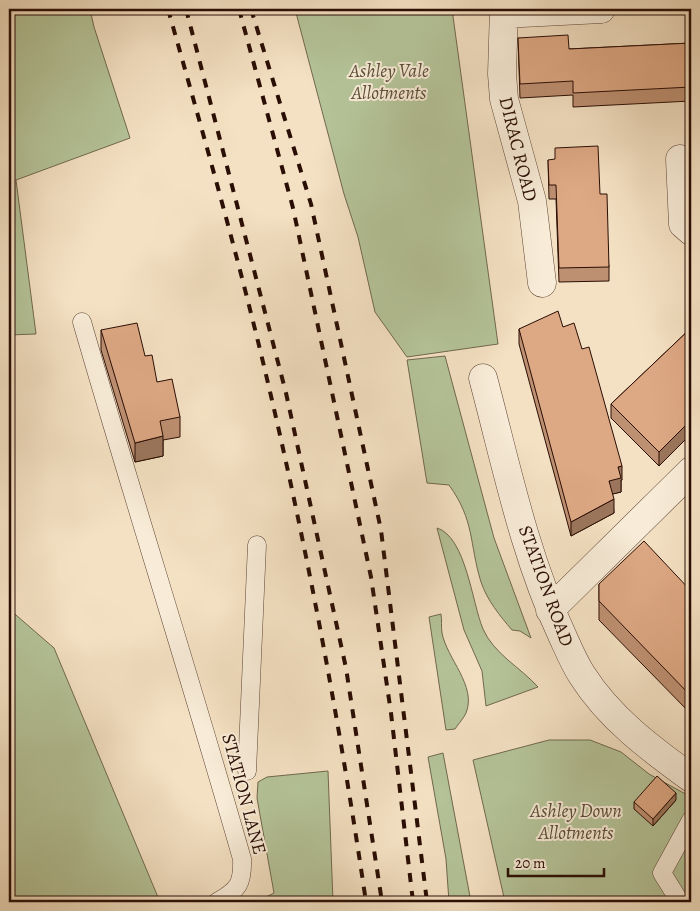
<svg xmlns="http://www.w3.org/2000/svg" width="700" height="911" font-family="Alegreya,serif">
  <style>
    .green { fill: #b5c499; stroke: #70684e }
    .lines { fill: none; stroke-linecap: round; stroke-linejoin: round }
    .service-casing { stroke: #5c4234; stroke-width: 19 }
    .minor-casing { stroke: #5c4234; stroke-width: 29 }
    .service { stroke: #f8ecd8; stroke-width: 18 }
    .minor { stroke: #f8ecd8; stroke-width: 28 }
    .rail { stroke: #2a0d04; stroke-width: 4; stroke-dasharray: 9 9; stroke-linecap: butt }
    .wall { fill: #be9072; stroke: #2a0d04 }
    .shaded-wall { fill: #9b765c; stroke: #2a0d04 }
    .building { fill: #dda884; stroke: #2a0d04 }
    .labels { text-anchor: middle; dominant-baseline: central; stroke-width: 4; stroke-linejoin: round; paint-order: stroke }
    .park-label { font-size: 19px; font-style: italic; fill: #5b4d38; stroke: #f8ecd8 }
    .street-label { font-size: 19px; fill: #2a0d04; stroke: #f8ecd8 }
  </style>
  <rect width="100%" height="100%" fill="#f4e1c3"/>
  <filter id="stains"><feTurbulence type="fractalNoise" baseFrequency=".004" numOctaves="4"/><feColorMatrix values="0 0 0 0 .2 0 0 0 0 .09 0 0 0 0 .02 0 0 0 .5 -.17"/></filter>
  <radialGradient id="worn" r=".72"><stop offset=".6" stop-color="#630" stop-opacity="0"/><stop offset="1" stop-color="#630" stop-opacity=".3"/></radialGradient>
  <!-- green -->
  <path class="green" d="M 9,9 L 90,9 L 94,27 L 130,138 L 16,180 L 36,334 L 9,335 Z
    M 295,9 L 452,9 L 498,344 L 407,357 L 375,312 L 358,237 L 344,194 Z
    M 445,356 L 494,538 L 531,638 L 520,631 L 512,630 C 500,616 487,600 481,582 C 469,543 475,521 449,485 L 427,483 L 407,360 Z
    M 437,528 C 466,537 472,603 483,629 C 494,654 520,667 538,687 L 486,706 L 482,671 L 464,630 Z
    M 9,609 L 54,648 L 160,902 L 9,902 Z
    M 441,614 C 442,620 441,627 442,633 C 447,659 477,686 466,713 C 464,718 458,724 455,729 L 446,730 L 429,617 Z
    M 549,740 L 590,740 L 621,752 L 649,774 L 691,797 L 691,902 L 505,902 L 473,760 Z
    M 443,753 L 471,902 L 449,902 L 446,859 L 428,757 Z
    M 328,771 L 333,902 L 256,902 L 274,893 L 257,798 L 258,782 L 267,777 Z"/>
  <g class="lines">
    <!-- service casing -->
    <g class="service-casing">
      <path id="service" d="M 82,322 C 134,502 191,680 242,859 C 243,884 238,890 217,902
        M 247,771 L 257,545
        M 680,902 L 662,873 L 691,820"/>
    </g>
    <!-- minor casing -->
    <g class="minor-casing">
      <path id="minor" d="M 504,9 L 502,74 L 504,99 L 532,201 L 542,283
        M 504,14 L 601,9
        M 680,159 L 683,224 L 691,231
        M 483,378 C 506,464 524,554 562,635 C 568,648 574,663 582,675 C 609,718 651,749 691,778
        M 550,610 L 691,471"/>
    </g>
    <!-- service -->
    <use href="#service" class="service"/>
    <!-- minor -->
    <use href="#minor" class="minor"/>
    <!-- rail -->
    <path class="rail" d="M 168,9 C 204,137 241,266 271,396 C 310,563 341,732 366,902
      M 186,9 L 286,393 L 346,668 L 382,902
      M 239,9 L 293,208 L 371,577 L 391,713 L 413,902
      M 251,9 L 311,204 L 381,530 L 427,902"/>
  </g>
  <!-- wall -->
  <path class="wall" d="M 518,38 L 569,49 L 691,43 L 691,101 L 573,107 L 573,95 L 520,98 Z
    M 548,160 L 600,194 L 609,267 L 609,281 L 559,282 L 556,199 L 549,199 Z
    M 563,327 L 582,349 L 622,480 L 621,480 L 621,492 L 612,494 L 614,513 L 571,536 L 519,344 L 519,329 Z
    M 691,328 L 659,466 L 611,418 L 611,404 Z
    M 101,330 L 145,356 L 157,382 L 180,417 L 180,437 L 163,440 L 163,456 L 135,462 L 101,350 Z
    M 691,504 L 691,523 L 689,520 L 689,506 Z
    M 599,584 L 691,591 L 691,714 L 599,620 Z
    M 676,800 L 653,826 L 634,809 L 634,802 Z"/>
  <!-- shaded-wall -->
  <path class="shaded-wall" d="M 691,420 L 691,434 L 659,466 L 659,452 Z
    M 163,436 L 163,456 L 135,462 L 135,443 Z
    M 622,466 L 622,480 L 621,480 L 621,492 L 609,495 L 609,481 L 618,467 Z
    M 614,499 L 614,513 L 571,536 L 571,522 Z
    M 691,598 L 691,616 L 687,602 Z
    M 676,793 L 676,800 L 653,826 L 653,819 Z"/>
  <!-- building -->
  <path class="building" d="M 568,35 L 569,49 L 691,43 L 691,87 L 573,93 L 573,81 L 520,84 L 518,38 Z
    M 598,146 L 600,194 L 607,194 L 609,267 L 559,268 L 556,185 L 549,185 L 548,160 L 555,159 L 555,148 Z
    M 558,311 L 563,327 L 574,323 L 582,349 L 589,347 L 622,466 L 618,467 L 621,478 L 609,481 L 614,499 L 571,522 L 519,329 Z
    M 137,323 L 145,356 L 152,355 L 157,382 L 172,379 L 180,417 L 160,421 L 163,436 L 135,443 L 101,330 Z
    M 691,328 L 691,420 L 659,452 L 611,404 Z
    M 644,541 L 691,591 L 691,598 L 687,602 L 691,607 L 691,696 L 599,601 L 599,584 Z
    M 657,776 L 676,793 L 653,819 L 634,802 Z"/>
  <g class="labels">
    <!-- park labels -->
    <g class="park-label">
      <text x="389" y="71">Ashley Vale<tspan x="389" dy="22">Allotments</tspan></text>
      <text x="576" y="811">Ashley Down<tspan x="576" dy="22">Allotments</tspan></text>
    </g>
    <!-- street labels -->
    <g class="street-label">
      <text transform="translate(518 149) rotate(76)">DIRAC ROAD</text>
      <text transform="translate(546 586) rotate(70)">STATION ROAD</text>
      <text transform="translate(244 794) rotate(75)">STATION LANE</text>
    </g>
  </g>
  <!-- margin -->
  <rect width="700" height="911" fill="none" stroke="#f4e1c3" stroke-width="30"/>
  <rect x="10" y="10" width="680" height="891" fill="none" stroke="#2a0d04" stroke-width="2.5"/>
  <rect x="15" y="15" width="670" height="881" fill="none" stroke="#2a0d04"/>
  <!-- scale -->
  <path d="M508 868v8h96v-8" fill="none" stroke="#2a0d04" stroke-width="2.5"/>
  <text x="515" y="868" font-size="15" fill="#2a0d04" stroke="#f8ecd8" stroke-width="4" paint-order="stroke">20 m</text>
  <rect width="100%" height="100%" filter="url(#stains)"/>
  <rect width="100%" height="100%" fill="url(#worn)"/>
</svg>
